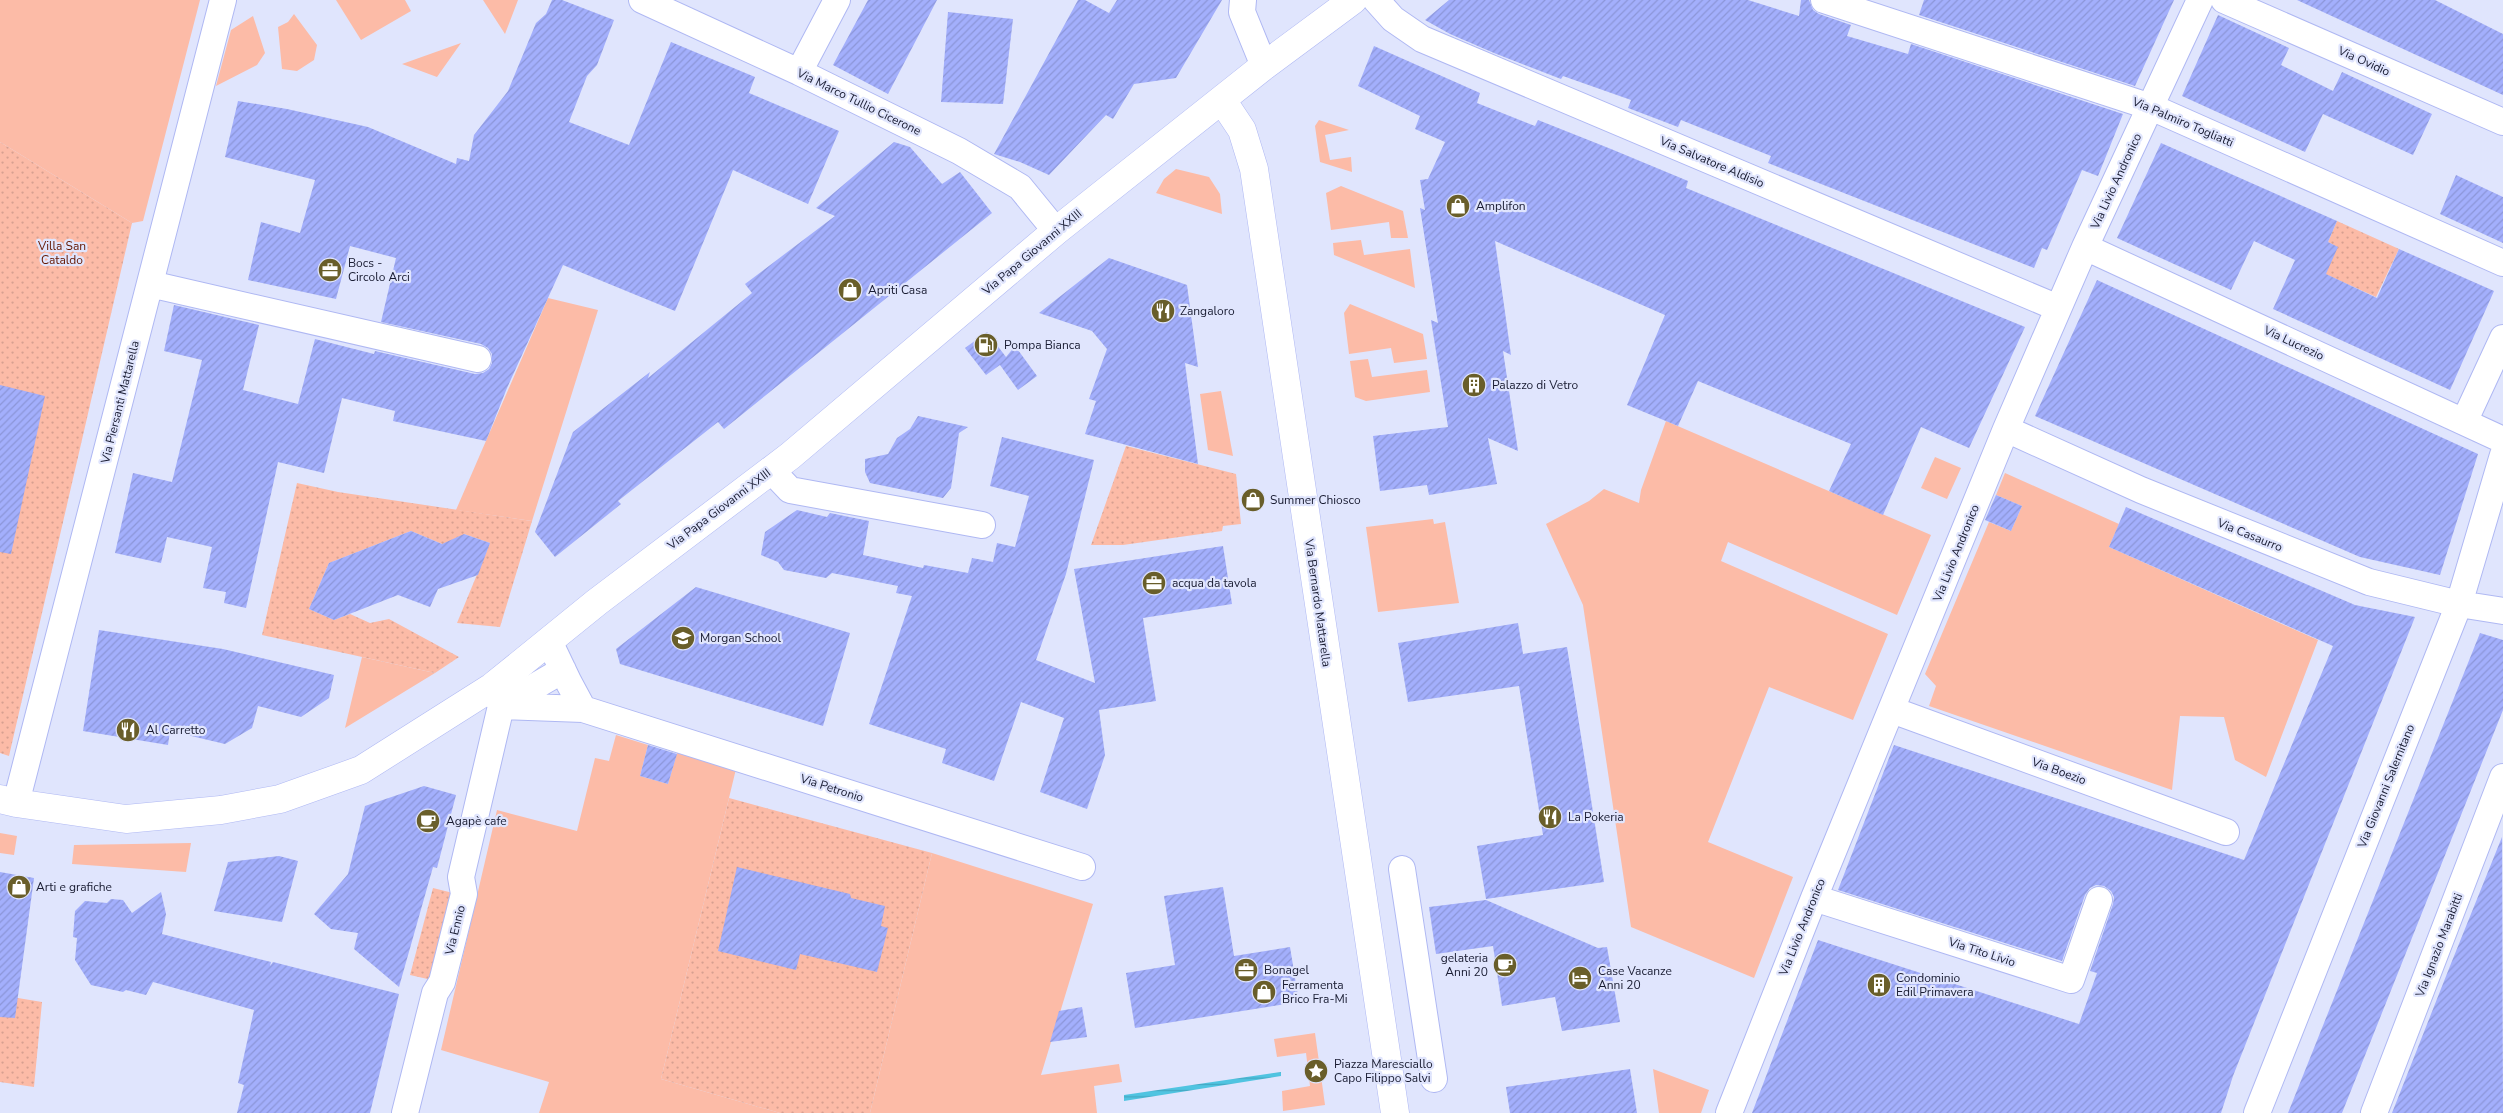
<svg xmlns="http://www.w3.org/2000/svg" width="2503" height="1113" font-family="'Nunito Sans',sans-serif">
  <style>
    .grass { fill: #fcbba7 }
    .park { fill: url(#park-dots) }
    .water { fill: url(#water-rules) }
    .building { fill: url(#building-hatch) }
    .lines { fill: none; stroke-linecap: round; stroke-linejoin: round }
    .street-casing { stroke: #afb8f3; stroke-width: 28 }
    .secondary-casing { stroke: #afb8f3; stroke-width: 29 }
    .street { stroke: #fff; stroke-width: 26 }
    .secondary { stroke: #fff; stroke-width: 28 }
    .labels { text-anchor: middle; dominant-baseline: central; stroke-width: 4.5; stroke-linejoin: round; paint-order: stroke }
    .street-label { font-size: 12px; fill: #181b31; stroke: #e0e5fd }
    .poi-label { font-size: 12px; fill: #181b31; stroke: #e0e5fd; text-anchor: start }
    .park-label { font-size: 12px; fill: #631700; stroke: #e0e5fd }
  </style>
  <defs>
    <pattern id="park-dots" width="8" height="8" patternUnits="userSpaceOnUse" patternTransform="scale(1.25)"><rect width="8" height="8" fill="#fcbba7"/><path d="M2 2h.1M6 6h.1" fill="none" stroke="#d7a090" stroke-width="1.8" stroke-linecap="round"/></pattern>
    <pattern id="water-rules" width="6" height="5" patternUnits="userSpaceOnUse" patternTransform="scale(1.25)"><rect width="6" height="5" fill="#50c4e1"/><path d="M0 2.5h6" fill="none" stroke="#45a8c2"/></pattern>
    <pattern id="building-hatch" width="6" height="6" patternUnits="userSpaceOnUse" patternTransform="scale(1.25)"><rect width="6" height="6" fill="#a3affc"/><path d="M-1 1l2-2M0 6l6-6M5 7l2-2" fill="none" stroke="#8c96d8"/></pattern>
  </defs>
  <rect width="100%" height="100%" fill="#e0e5fd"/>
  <!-- grass -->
  <path class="grass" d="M 0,0 L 200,0 L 143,221 L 132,223 L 0,142 Z
    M 336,0 L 405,0 L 411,11 L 361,40 Z
    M 483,0 L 518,0 L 505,34 Z
    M 294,14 L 317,45 L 314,60 L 297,71 L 282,69 L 278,27 L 288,22 Z
    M 253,16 L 265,53 L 257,65 L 216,86 L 231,30 Z
    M 461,43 L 437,77 L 402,64 Z
    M 1319,120 L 1349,130 L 1325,135 L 1330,160 L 1351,157 L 1352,172 L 1320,162 L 1315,126 Z
    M 1176,169 L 1209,177 L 1220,194 L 1222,214 L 1156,193 L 1164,179 Z
    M 1341,186 L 1403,211 L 1408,238 L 1391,238 L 1389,222 L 1331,230 L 1326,193 Z
    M 1361,240 L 1364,255 L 1410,249 L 1415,288 L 1334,255 L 1333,243 Z
    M 548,298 L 598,310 L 532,521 L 456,510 Z
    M 1350,304 L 1423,334 L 1427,359 L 1394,363 L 1391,348 L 1349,354 L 1344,313 Z
    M 1368,359 L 1372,377 L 1427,370 L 1430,392 L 1366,401 L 1355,397 L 1350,361 Z
    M 1221,391 L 1233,456 L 1208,450 L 1200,394 Z
    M 1666,421 L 1931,535 L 1897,615 L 1728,542 L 1721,561 L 1888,634 L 1853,720 L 1769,687 L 1708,842 L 1793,877 L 1754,978 L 1631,927 L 1583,605 L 1546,524 L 1589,501 L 1604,489 L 1639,503 L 1641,490 Z
    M 1935,457 L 1961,468 L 1947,499 L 1921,488 Z
    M 2005,473 L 2119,524 L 2109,547 L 2318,640 L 2266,777 L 2235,760 L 2224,717 L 2180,716 L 2172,790 L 1929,706 L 1936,686 L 1925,674 L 1989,522 L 2011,531 L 2022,506 L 1996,495 Z
    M 1433,519 L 1434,524 L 1445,522 L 1459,603 L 1378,612 L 1366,527 Z
    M 362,657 L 435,673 L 345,728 Z
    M 616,735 L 648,745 L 640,776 L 668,784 L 677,753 L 736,769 L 661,1079 L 780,1113 L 539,1113 L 549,1082 L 441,1050 L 497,810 L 577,831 L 595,758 L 609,761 Z
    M 0,833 L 17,836 L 14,855 L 0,853 Z
    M 191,843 L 186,872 L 72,864 L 74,845 Z
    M 932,853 L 1093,904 L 1041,1075 L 1119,1064 L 1122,1082 L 1094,1086 L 1097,1113 L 870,1113 Z
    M 1315,1033 L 1325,1105 L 1283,1111 L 1282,1091 L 1310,1086 L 1306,1053 L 1277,1057 L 1274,1039 Z
    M 1653,1069 L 1709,1090 L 1701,1113 L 1659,1113 Z"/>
  <!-- park -->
  <path class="park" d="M 0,142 L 132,223 L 9,756 L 0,753 Z
    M 2337,221 L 2399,249 L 2376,297 L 2325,274 L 2337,247 L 2328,242 Z
    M 1126,446 L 1236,474 L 1241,524 L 1223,526 L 1222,531 L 1123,545 L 1091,545 Z
    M 297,483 L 338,492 L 532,521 L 500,627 L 457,623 L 490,543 L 464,534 L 454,549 L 411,531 L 329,563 L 309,609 L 334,620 L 350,614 L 370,623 L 389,619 L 459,657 L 435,673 L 262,635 Z
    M 729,798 L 932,853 L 870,1113 L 780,1113 L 661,1079 Z
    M 433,888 L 453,893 L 432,980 L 410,975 Z
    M 0,995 L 42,1002 L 34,1087 L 0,1082 Z"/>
  <!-- water -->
  <path class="water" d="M 1281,1072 L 1281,1076 L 1124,1101 L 1124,1095 Z"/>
  <!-- building -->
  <path class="building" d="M 552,0 L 562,0 L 614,20 L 597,65 L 587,76 L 569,122 L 629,145 L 671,42 L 755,77 L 749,93 L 839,131 L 808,204 L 733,170 L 675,311 L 563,265 L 507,388 L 486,441 L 393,421 L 395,411 L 342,398 L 324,473 L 278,462 L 246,608 L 224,603 L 226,592 L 203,588 L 212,547 L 167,537 L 161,563 L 115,553 L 133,473 L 172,482 L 202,360 L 164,351 L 174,305 L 259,325 L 243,390 L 298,404 L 315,339 L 374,354 L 375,351 L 475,374 L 483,373 L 489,369 L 492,363 L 492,354 L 488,348 L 481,344 L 381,322 L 396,258 L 350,246 L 336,299 L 248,280 L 261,222 L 300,233 L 315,180 L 225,157 L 238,101 L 287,109 L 368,127 L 456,164 L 457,158 L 469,161 L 474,135 L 508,91 L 536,23 L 546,14 Z
    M 868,0 L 937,0 L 888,94 L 833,65 Z
    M 1078,0 L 1085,0 L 1109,13 L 1117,0 L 1222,0 L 1176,78 L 1134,84 L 1113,119 L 1106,115 L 1049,175 L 1020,162 L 994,154 Z
    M 1449,0 L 1748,0 L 1799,16 L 1801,0 L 1809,0 L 1813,10 L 1819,14 L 1851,25 L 1847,36 L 1908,54 L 1911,44 L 2123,114 L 2098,176 L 2082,170 L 2047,250 L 2042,248 L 2034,268 L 1768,163 L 1771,156 L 1681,120 L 1678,127 L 1628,108 L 1631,100 L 1563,76 L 1561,79 L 1494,53 L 1450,34 L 1425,20 Z
    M 1924,0 L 2174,0 L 2135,86 L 1919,15 Z
    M 2297,0 L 2435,0 L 2503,34 L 2503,95 Z
    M 948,12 L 1013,19 L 1003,104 L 941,102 Z
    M 2218,15 L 2289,48 L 2281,65 L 2333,91 L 2342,72 L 2432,114 L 2413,155 L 2323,114 L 2305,152 L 2182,96 Z
    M 1374,46 L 1480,93 L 1477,103 L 1535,126 L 1538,120 L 1611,149 L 1688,181 L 1686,188 L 2025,327 L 1969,448 L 1921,427 L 1883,515 L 1829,491 L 1851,444 L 1698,381 L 1678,426 L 1627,405 L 1665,315 L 1495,241 L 1511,355 L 1503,351 L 1518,451 L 1488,438 L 1497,484 L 1429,495 L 1427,485 L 1380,491 L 1373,436 L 1448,427 L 1431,320 L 1438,323 L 1420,208 L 1425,210 L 1420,180 L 1428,179 L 1445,142 L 1415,129 L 1420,116 L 1358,86 Z
    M 894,142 L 910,147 L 942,184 L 960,172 L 992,213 L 724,429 L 718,422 L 618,501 L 621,504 L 555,557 L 535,532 L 573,432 L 650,372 L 648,378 L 752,293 L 745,284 L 835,216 L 816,208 Z
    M 2161,143 L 2337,221 L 2328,242 L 2338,247 L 2326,274 L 2377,298 L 2399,249 L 2494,291 L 2450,390 L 2273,309 L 2295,260 L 2254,241 L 2231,290 L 2117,238 Z
    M 2456,175 L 2503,197 L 2503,243 L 2440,214 Z
    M 1109,258 L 1187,285 L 1198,367 L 1185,363 L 1198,464 L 1085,434 L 1096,401 L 1089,399 L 1107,349 L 1092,331 L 1039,313 Z
    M 2097,280 L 2478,454 L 2440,575 L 2360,557 L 2035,416 Z
    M 987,332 L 1006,357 L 1015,346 L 1037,376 L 1018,390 L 1000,365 L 986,375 L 965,348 Z
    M 0,385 L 45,396 L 11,554 L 0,552 Z
    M 918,416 L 968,427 L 959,433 L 951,488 L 943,498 L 870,483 L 865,472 L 865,459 L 888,454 L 897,438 L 910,429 Z
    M 1002,437 L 1094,460 L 1066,574 L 1036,660 L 1095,683 L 1074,569 L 1223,546 L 1232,604 L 1143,618 L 1156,701 L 1099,710 L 1105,755 L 1087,809 L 1040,792 L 1064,718 L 1021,702 L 994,781 L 942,763 L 946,749 L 869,724 L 912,596 L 896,593 L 898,586 L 832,573 L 826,578 L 784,570 L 778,562 L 761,555 L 765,532 L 797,510 L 827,517 L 830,513 L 869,521 L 863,555 L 923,568 L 924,565 L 968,573 L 972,558 L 993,562 L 997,543 L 1015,547 L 1029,496 L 990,486 Z
    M 1996,495 L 2022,506 L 2011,531 L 1985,520 Z
    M 2126,507 L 2355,605 L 2415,617 L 2233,1076 L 2221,1113 L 1752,1113 L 1818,940 L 2079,1024 L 2097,973 L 2090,971 L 2113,904 L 2114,897 L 2111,891 L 2104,886 L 2096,885 L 2090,888 L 2085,895 L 2062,961 L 1838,890 L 1894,745 L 2244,860 L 2333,646 L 2109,547 Z
    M 411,531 L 442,544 L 464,534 L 490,543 L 478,575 L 438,589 L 430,607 L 398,595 L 334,620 L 309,609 L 329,563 Z
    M 696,587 L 850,633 L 823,726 L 620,664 L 616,649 Z
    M 1518,623 L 1523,654 L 1567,647 L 1604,882 L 1486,899 L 1477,846 L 1543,835 L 1519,686 L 1408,702 L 1398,643 Z
    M 99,630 L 223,649 L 334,675 L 329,698 L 301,717 L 258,706 L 252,728 L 225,744 L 170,731 L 168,745 L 83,731 Z
    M 2480,633 L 2503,640 L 2503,710 L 2342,1113 L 2288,1113 Z
    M 648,745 L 677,754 L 668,784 L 640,776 Z
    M 424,786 L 456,795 L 437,868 L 433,867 L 399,987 L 354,949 L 358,933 L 331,929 L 314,914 L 348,874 L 365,806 Z
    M 2502,837 L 2503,1113 L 2392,1113 L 2450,966 Z
    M 279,856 L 298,861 L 282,922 L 214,911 L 228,862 Z
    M 737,867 L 850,894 L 851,898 L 885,906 L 881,926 L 888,928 L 877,972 L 800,954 L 796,970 L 718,951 Z
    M 0,872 L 34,878 L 15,1018 L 0,1017 Z
    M 1223,887 L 1234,956 L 1290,947 L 1299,1002 L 1135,1028 L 1126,973 L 1175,965 L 1164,896 Z
    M 161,892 L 166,914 L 162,934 L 271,962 L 270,966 L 273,962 L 399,994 L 370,1113 L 237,1113 L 244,1085 L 238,1083 L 254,1010 L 153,982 L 146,995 L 126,990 L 123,992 L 91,985 L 75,960 L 77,938 L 73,937 L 75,911 L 85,901 L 107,903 L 111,899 L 123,900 L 132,913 Z
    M 1486,900 L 1598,948 L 1607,947 L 1620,1022 L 1562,1031 L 1555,997 L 1502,1006 L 1493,946 L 1436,954 L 1429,907 Z
    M 1082,1007 L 1087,1037 L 1050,1042 L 1059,1011 Z
    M 1630,1069 L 1637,1113 L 1510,1113 L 1506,1087 Z"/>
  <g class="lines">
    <!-- street casing -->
    <g class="street-casing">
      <path id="street" d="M 642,0 L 799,72 L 959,151 L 1020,187 L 1056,231
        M 1243,0 L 1242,12 L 1264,66
        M 1376,0 L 1393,19 L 1422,39 L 2058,308
        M 1824,0 L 2151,107 L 2503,263
        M 2224,0 L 2503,122
        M 799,72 L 837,0
        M 2085,247 L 2503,440
        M 150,284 L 478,359
        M 2464,422 L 2503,338
        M 2006,429 L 2141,490 L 2369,582 L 2459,604 L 2503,611
        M 771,470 L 790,490 L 982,525
        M 549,641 L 569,683 L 583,709
        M 501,706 L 583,709 L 1082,867
        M 501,706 L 563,670
        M 1892,710 L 2226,832
        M 16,803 L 223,0
        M 1402,869 L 1434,1079
        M 1814,898 L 2071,980 L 2099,900
        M 405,1113 L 435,993 L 442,982 L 464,894 L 461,877 L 501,706 L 494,690
        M 1729,1113 L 1814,898 L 2006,429 L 2085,247 L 2200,0
        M 2257,1113 L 2459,604 L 2503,455
        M 2374,1113 L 2503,777"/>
    </g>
    <!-- secondary casing -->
    <g class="secondary-casing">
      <path id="secondary" d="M 1222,100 L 1242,130 L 1254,169 L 1395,1113
        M 0,799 L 16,803 L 126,819 L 221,810 L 280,799 L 361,770 L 492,687 L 597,602 L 790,456 L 1056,231 L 1264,66 L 1353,0"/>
    </g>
    <!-- street -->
    <use href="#street" class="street"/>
    <!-- secondary -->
    <use href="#secondary" class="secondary"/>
  </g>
  <!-- icons -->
  <defs>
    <g id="shop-disc" transform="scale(1.25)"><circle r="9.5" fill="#695e2a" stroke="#e0e5fd"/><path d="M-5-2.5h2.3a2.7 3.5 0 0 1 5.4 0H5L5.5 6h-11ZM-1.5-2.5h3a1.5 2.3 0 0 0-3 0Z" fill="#fff"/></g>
    <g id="office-disc" transform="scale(1.25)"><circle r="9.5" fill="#695e2a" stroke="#e0e5fd"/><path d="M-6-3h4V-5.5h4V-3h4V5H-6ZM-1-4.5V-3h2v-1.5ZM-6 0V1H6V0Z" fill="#fff"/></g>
    <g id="restaurant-disc" transform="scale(1.25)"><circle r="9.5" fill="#695e2a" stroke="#e0e5fd"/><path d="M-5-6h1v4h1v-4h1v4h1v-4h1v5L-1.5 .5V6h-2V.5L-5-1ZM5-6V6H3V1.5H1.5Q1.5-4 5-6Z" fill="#fff"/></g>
    <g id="fuel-disc" transform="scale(1.25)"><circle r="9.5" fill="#695e2a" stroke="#e0e5fd"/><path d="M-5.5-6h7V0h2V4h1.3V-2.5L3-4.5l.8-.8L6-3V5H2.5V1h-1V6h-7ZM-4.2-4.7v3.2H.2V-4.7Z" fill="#fff"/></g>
    <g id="building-disc" transform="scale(1.25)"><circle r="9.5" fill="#695e2a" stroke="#e0e5fd"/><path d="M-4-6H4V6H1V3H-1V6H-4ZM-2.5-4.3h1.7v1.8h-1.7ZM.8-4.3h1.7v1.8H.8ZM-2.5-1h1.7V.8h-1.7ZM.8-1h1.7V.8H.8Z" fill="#fff"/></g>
    <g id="school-disc" transform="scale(1.25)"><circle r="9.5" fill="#695e2a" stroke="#e0e5fd"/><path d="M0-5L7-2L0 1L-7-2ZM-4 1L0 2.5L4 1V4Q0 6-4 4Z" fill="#fff"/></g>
    <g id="cafe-disc" transform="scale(1.25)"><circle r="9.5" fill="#695e2a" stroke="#e0e5fd"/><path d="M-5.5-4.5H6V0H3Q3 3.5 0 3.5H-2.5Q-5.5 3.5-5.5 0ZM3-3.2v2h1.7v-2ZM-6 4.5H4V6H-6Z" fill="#fff"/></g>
    <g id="hotel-disc" transform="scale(1.25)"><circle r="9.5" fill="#695e2a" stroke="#e0e5fd"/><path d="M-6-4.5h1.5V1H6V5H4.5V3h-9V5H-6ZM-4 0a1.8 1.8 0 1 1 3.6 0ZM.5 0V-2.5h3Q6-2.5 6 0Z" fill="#fff"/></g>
    <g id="sight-disc" transform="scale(1.25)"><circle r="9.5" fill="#695e2a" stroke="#e0e5fd"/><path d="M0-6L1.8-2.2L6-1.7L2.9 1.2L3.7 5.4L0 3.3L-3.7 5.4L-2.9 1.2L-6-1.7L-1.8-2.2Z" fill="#fff"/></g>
  </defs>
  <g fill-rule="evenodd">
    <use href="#shop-disc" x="1458" y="206"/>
    <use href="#office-disc" x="330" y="270"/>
    <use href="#shop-disc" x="850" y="290"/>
    <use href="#restaurant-disc" x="1163" y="311"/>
    <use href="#fuel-disc" x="986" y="345"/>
    <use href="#building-disc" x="1474" y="385"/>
    <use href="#shop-disc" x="1253" y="500"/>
    <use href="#office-disc" x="1154" y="583"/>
    <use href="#school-disc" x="683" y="638"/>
    <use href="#restaurant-disc" x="128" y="730"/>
    <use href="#restaurant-disc" x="1550" y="817"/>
    <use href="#cafe-disc" x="428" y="821"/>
    <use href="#shop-disc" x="19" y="887"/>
    <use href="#cafe-disc" x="1505" y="965"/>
    <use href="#office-disc" x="1246" y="970"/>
    <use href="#hotel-disc" x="1580" y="978"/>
    <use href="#building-disc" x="1879" y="985"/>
    <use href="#shop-disc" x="1264" y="992"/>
    <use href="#sight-disc" x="1316" y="1071"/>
  </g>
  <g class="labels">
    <!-- street labels -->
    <g class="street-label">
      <text transform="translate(2364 61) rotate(24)">Via Ovidio</text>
      <text transform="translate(859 102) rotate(26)">Via Marco Tullio Cicerone</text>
      <text transform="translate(2183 122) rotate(23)">Via Palmiro Togliatti</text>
      <text transform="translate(1712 162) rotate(23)">Via Salvatore Aldisio</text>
      <text transform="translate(2116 181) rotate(-65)">Via Livio Andronico</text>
      <text transform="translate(1032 252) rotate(-40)">Via Papa Giovanni XXIII</text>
      <text transform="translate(2294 343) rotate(25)">Via Lucrezio</text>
      <text transform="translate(120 402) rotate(-76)">Via Piersanti Mattarella</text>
      <text transform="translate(719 509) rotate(-37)">Via Papa Giovanni XXIII</text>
      <text transform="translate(2250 535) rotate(22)">Via Casaurro</text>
      <text transform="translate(1956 553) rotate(-68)">Via Livio Andronico</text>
      <text transform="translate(1318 603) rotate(82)">Via Bernardo Mattarella</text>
      <text transform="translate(2059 771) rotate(20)">Via Boezio</text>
      <text transform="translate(2386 786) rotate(-68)">Via Giovanni Salernitano</text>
      <text transform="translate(832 788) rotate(18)">Via Petronio</text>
      <text transform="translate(1802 927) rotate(-68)">Via Livio Andronico</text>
      <text transform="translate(455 930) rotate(-76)">Via Ennio</text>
      <text transform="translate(2439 945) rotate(-69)">Via Ignazio Marabitti</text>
      <text transform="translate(1982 952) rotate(18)">Via Tito Livio</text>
    </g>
    <!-- poi labels -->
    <g class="poi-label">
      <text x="1476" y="206">Amplifon</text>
      <text x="348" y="263">Bocs -<tspan x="348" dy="14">Circolo Arci</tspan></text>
      <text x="868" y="290">Apriti Casa</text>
      <text x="1180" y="311">Zangaloro</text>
      <text x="1004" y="345">Pompa Bianca</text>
      <text x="1492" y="385">Palazzo di Vetro</text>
      <text x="1270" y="500">Summer Chiosco</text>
      <text x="1172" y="583">acqua da tavola</text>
      <text x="700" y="638">Morgan School</text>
      <text x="146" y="730">Al Carretto</text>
      <text x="1568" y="817">La Pokeria</text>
      <text x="446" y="821">Agapè cafe</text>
      <text x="36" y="887">Arti e grafiche</text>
      <text x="1488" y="958" text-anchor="end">gelateria<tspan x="1488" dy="14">Anni 20</tspan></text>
      <text x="1264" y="970">Bonagel</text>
      <text x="1598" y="971">Case Vacanze<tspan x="1598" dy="14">Anni 20</tspan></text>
      <text x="1896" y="978">Condominio<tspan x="1896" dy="14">Edil Primavera</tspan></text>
      <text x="1282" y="985">Ferramenta<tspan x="1282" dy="14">Brico Fra-Mi</tspan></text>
      <text x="1334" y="1064">Piazza Maresciallo<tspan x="1334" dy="14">Capo Filippo Salvi</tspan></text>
    </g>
    <!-- park labels -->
    <g class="park-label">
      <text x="62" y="246">Villa San<tspan x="62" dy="14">Cataldo</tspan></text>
    </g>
  </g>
</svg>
